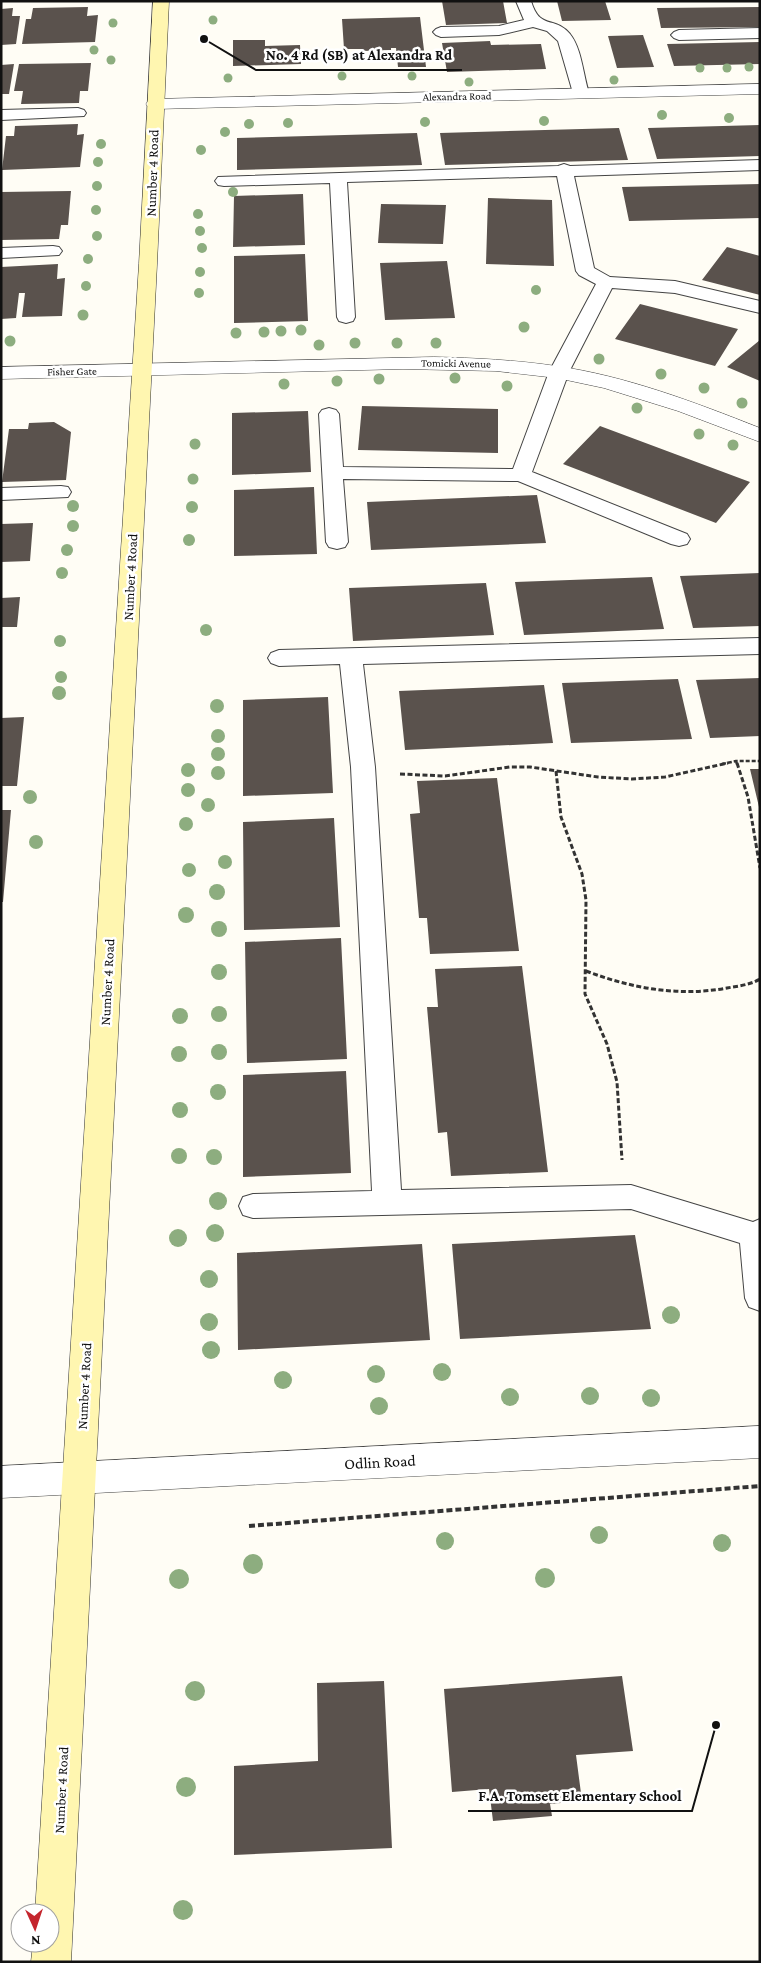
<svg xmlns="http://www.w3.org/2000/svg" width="761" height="1963" font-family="'Crimson Pro',serif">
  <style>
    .building { fill: #5a524d }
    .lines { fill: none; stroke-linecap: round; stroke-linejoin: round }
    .lane-casing { stroke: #444; stroke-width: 2 }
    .street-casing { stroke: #444; stroke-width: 1 }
    .secondary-casing { stroke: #333; stroke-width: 1 }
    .path-far2 { stroke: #333; stroke-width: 2.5; stroke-dasharray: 4 2; stroke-linecap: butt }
    .path-far1 { stroke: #333; stroke-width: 3; stroke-dasharray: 5 2.5; stroke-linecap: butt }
    .path { stroke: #333; stroke-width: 4; stroke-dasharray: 6 3; stroke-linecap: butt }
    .lane { fill: #fff; fill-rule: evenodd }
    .street { fill: #fff; fill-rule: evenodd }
    .secondary { fill: #fff6b0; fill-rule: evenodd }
    .tree { fill: #8dad7f }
    .labels { text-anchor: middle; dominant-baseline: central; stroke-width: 5; stroke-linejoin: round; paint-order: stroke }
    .far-street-label { font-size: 11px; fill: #111; stroke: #fff }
    .street-label { font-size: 14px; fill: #111; stroke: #fff }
    .near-street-label { font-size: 16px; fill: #111; stroke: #fff }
    .leader { fill: none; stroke: #111; stroke-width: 2 }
    .callout-dot { fill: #111; stroke: #fff; stroke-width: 2 }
    .callout-label { font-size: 15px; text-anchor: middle; font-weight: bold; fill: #111; stroke: #fff; stroke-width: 5; stroke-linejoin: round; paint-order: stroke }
  </style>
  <rect width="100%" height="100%" fill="#fffdf5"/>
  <!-- building -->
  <path class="building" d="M 442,1 L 503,1 L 507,23 L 446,25 Z
    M 557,1 L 605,1 L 611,20 L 562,21 Z
    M 88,7 L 87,16 L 98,15 L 95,42 L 22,44 L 26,19 L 31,19 L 33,8 Z
    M 760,7 L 760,27 L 661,28 L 657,8 Z
    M 13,8 L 12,16 L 20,16 L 16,44 L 1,45 L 1,9 Z
    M 420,17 L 426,67 L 398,67 L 396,48 L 391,48 L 391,50 L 363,51 L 362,49 L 344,49 L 342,19 Z
    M 643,35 L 654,67 L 617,68 L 608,36 Z
    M 233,40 L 265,40 L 265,46 L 300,45 L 301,64 L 233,66 Z
    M 490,41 L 491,45 L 541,44 L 546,69 L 447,72 L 442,43 Z
    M 760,42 L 760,64 L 674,66 L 667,44 Z
    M 91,63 L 88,91 L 80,91 L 79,103 L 21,104 L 23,91 L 14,91 L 19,64 Z
    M 14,64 L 9,94 L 1,94 L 1,65 Z
    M 78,124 L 77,135 L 84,134 L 80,167 L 2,170 L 6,136 L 14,136 L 15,126 Z
    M 760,125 L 760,156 L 657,159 L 648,128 Z
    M 619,128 L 628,160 L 445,165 L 440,133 Z
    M 417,133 L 422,165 L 237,170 L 237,138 Z
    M 760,184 L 760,218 L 629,221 L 622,187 Z
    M 71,191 L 68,225 L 61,225 L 59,239 L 1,240 L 1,192 Z
    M 303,194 L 305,245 L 233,247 L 234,196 Z
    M 488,198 L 552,200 L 554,266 L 486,264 Z
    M 381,204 L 446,205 L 443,244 L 378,243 Z
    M 727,247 L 760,256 L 760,295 L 702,280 Z
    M 305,254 L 308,321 L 234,323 L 234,256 Z
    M 447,261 L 455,318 L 385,320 L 380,263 Z
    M 58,264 L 57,279 L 65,278 L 62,316 L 22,317 L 25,293 L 19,293 L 16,318 L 1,319 L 1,267 Z
    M 640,304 L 738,329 L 715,366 L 615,339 Z
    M 760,340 L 760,381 L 727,367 Z
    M 362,406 L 498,409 L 498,453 L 358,450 Z
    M 308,411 L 311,472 L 232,475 L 232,413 Z
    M 54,422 L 71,432 L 66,480 L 2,482 L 9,429 L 28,429 L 29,423 Z
    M 600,426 L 750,482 L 716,523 L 563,464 Z
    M 314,487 L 317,554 L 234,556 L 234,490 Z
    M 537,495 L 546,543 L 371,550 L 367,502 Z
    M 33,523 L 30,561 L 1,562 L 1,524 Z
    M 760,573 L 760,626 L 693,628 L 680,576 Z
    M 652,577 L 664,629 L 524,635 L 515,582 Z
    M 486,583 L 494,635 L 353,641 L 349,588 Z
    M 20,597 L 17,627 L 1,627 L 1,598 Z
    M 760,678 L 760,736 L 710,738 L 696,680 Z
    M 678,679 L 692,739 L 571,743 L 562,683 Z
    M 544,685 L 553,743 L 405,750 L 399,691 Z
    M 328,697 L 333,793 L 243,796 L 243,700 Z
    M 24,717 L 17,786 L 1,786 L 1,718 Z
    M 750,769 L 760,769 L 760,807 L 759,807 Z
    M 497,778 L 519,951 L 430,954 L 427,918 L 419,918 L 410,814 L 420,813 L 417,781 Z
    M 1,810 L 11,810 L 3,902 L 1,902 Z
    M 334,818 L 340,927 L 244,930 L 243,822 Z
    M 341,938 L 347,1059 L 247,1063 L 245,942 Z
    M 522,966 L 548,1172 L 451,1176 L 447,1132 L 438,1133 L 427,1007 L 438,1007 L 435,969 Z
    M 346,1071 L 351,1173 L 243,1177 L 243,1075 Z
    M 635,1235 L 651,1329 L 460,1339 L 452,1244 Z
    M 422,1244 L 430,1340 L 238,1350 L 237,1253 Z
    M 622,1676 L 633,1751 L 576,1755 L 582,1801 L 550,1804 L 552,1816 L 493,1821 L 489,1789 L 452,1792 L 444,1689 Z
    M 384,1681 L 392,1848 L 234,1855 L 234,1766 L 318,1761 L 317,1683 Z"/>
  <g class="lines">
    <!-- lane casing -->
    <g class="lane-casing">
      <path id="lane" d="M 516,1 L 531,1 C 540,31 554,15 570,34 C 582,49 583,75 589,93 L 587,96 L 575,96 L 573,93 L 558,41 L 547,31 L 533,27 L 499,35 L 441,37 L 436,35 L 433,32 L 436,29 L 441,27 L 499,26 L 524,20 Z
        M 760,28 L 760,38 L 679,40 L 674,38 L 671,35 L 674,32 L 679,30 Z
        M 78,108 L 84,110 L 86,113 L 84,116 L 1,120 L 1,110 Z
        M 760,160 L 760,170 L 574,176 L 594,268 L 610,277 L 675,281 L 760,301 L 760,313 L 675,293 L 612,288 L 569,372 L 532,472 L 687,534 L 690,539 L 687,544 L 679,546 L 671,544 L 518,481 L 343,479 L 348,542 L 345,547 L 337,549 L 329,547 L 326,542 L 319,414 L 322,410 L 329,408 L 336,410 L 339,414 L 343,467 L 513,469 L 549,372 L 596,284 L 579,275 L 576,271 L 557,176 L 347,182 L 355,317 L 353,321 L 346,323 L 339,321 L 337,317 L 330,183 L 224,186 L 218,185 L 215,181 L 218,177 L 558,166 L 564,164 L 570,166 Z
        M 53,246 L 59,247 L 62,251 L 59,255 L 1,258 L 1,248 Z
        M 61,486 L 68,487 L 71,492 L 68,497 L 1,500 L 1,488 Z
        M 760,638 L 760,654 L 363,664 L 375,767 L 401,1190 L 631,1185 L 753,1222 L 760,1219 L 760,1311 L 749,1307 L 745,1298 L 740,1243 L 631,1209 L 253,1218 L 243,1215 L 239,1206 L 243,1197 L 253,1194 L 372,1191 L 351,767 L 340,664 L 279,666 L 271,663 L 268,658 L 271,653 L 279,650 Z"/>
    </g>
    <!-- street casing -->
    <g class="street-casing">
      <path id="street" d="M 760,84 L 760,94 L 155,109 L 149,108 L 146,104 L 149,100 L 155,99 Z
        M 434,357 C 475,358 516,360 556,366 C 626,376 694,402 760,428 L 760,442 L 678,411 L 604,388 L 557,378 L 496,371 L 403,369 L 1,379 L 1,367 Z
        M 760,1426 L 760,1458 L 1,1498 L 1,1466 Z"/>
    </g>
    <!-- secondary casing -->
    <g class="secondary-casing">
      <path id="secondary" d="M 153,1 L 169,1 L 157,264 L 71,1962 L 31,1962 L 33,1943 L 50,1943 L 50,1913 L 35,1913 L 139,264 Z"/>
    </g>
    <!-- path-far2 -->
    <path class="path-far2" d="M 736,761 L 737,764
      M 722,764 L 736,761 L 760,761"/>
    <!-- path-far1 -->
    <path class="path-far1" d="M 737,763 L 748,797 L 760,868
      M 556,771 L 561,817 L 582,874 L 586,900 L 585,994 L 607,1044 L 617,1082 L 622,1160
      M 400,774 L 445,776 L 510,767 L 530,767 L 598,777 L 632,779 L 665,777 L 728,763
      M 586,971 C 631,988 678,997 727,988 C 738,986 750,985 760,979"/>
    <!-- path -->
    <path class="path" d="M 249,1526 L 760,1486"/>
    <!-- lane -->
    <use href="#lane" class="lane"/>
    <!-- street -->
    <use href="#street" class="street"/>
    <!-- secondary -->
    <use href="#secondary" class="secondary"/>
  </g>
  <!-- trees -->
  <g class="tree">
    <circle cx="213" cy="20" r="4.5"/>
    <circle cx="113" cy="23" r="4.5"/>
    <circle cx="94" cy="50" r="4.5"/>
    <circle cx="111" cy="60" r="4.5"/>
    <circle cx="749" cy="67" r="4.5"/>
    <circle cx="700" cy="68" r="4.5"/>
    <circle cx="727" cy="68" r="4.5"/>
    <circle cx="342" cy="76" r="4.5"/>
    <circle cx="412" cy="76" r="4.5"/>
    <circle cx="228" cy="78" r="4.5"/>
    <circle cx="614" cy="80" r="4.5"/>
    <circle cx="469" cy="82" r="4.5"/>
    <circle cx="662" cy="115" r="5"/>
    <circle cx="729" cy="118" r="5"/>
    <circle cx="544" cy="121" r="5"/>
    <circle cx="425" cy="122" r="5"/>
    <circle cx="288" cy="123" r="5"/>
    <circle cx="249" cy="124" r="5"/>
    <circle cx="225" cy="132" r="5"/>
    <circle cx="101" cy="144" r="5"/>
    <circle cx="201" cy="150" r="5"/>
    <circle cx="98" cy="162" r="5"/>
    <circle cx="97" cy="186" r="5"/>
    <circle cx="233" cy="192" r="5"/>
    <circle cx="96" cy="210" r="5"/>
    <circle cx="198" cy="214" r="5"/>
    <circle cx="200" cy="231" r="5"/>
    <circle cx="97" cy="236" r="5"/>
    <circle cx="202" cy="248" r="5"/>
    <circle cx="88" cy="259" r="5"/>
    <circle cx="200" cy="272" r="5"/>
    <circle cx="86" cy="286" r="5"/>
    <circle cx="536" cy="290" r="5"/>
    <circle cx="199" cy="293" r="5"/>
    <circle cx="83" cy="315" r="5.5"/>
    <circle cx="524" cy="327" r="5.5"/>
    <circle cx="301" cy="330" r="5.5"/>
    <circle cx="281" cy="331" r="5.5"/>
    <circle cx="264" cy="332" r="5.5"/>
    <circle cx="236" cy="333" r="5.5"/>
    <circle cx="10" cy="341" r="5.5"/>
    <circle cx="355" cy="343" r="5.5"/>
    <circle cx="397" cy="343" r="5.5"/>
    <circle cx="436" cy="343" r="5.5"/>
    <circle cx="319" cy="345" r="5.5"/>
    <circle cx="599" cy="359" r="5.5"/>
    <circle cx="661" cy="374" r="5.5"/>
    <circle cx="455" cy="378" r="5.5"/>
    <circle cx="379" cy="379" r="5.5"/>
    <circle cx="337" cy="381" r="5.5"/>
    <circle cx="284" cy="384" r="5.5"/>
    <circle cx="507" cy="386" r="5.5"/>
    <circle cx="704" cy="388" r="5.5"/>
    <circle cx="742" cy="403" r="5.5"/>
    <circle cx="637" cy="408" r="5.5"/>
    <circle cx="699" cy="434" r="5.5"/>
    <circle cx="195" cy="444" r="5.5"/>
    <circle cx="733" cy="445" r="5.5"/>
    <circle cx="193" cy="479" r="5.5"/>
    <circle cx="73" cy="506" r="6"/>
    <circle cx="192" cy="507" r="6"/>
    <circle cx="73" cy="526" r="6"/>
    <circle cx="189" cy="540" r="6"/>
    <circle cx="67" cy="550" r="6"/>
    <circle cx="62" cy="573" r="6"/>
    <circle cx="206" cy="630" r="6"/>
    <circle cx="60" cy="641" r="6"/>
    <circle cx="61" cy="677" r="6"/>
    <circle cx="59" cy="693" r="7"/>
    <circle cx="217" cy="706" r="7"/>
    <circle cx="218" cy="736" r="7"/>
    <circle cx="218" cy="754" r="7"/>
    <circle cx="188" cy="770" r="7"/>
    <circle cx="218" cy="773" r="7"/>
    <circle cx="188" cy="790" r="7"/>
    <circle cx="30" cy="797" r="7"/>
    <circle cx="208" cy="805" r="7"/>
    <circle cx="186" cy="824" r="7"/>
    <circle cx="36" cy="842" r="7"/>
    <circle cx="225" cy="862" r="7"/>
    <circle cx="189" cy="870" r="7"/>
    <circle cx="217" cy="892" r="8"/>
    <circle cx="186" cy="915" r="8"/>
    <circle cx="219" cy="929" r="8"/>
    <circle cx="219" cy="972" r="8"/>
    <circle cx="219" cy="1014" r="8"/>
    <circle cx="180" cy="1016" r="8"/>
    <circle cx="219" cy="1052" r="8"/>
    <circle cx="179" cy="1054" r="8"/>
    <circle cx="218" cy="1092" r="8"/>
    <circle cx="180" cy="1110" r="8"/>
    <circle cx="179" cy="1156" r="8"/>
    <circle cx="214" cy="1157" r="8"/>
    <circle cx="218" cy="1201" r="9"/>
    <circle cx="215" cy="1233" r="9"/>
    <circle cx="178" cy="1238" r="9"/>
    <circle cx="209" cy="1279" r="9"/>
    <circle cx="671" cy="1315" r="9"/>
    <circle cx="209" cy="1322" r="9"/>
    <circle cx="211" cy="1350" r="9"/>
    <circle cx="442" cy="1372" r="9"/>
    <circle cx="376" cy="1374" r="9"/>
    <circle cx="283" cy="1380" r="9"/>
    <circle cx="590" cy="1396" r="9"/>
    <circle cx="510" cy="1397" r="9"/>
    <circle cx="651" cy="1398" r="9"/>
    <circle cx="379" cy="1406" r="9"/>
    <circle cx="599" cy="1535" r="9"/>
    <circle cx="445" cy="1541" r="9"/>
    <circle cx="722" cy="1543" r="9"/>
    <circle cx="253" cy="1564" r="10"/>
    <circle cx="545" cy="1578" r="10"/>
    <circle cx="179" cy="1579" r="10"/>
    <circle cx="195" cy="1691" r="10"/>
    <circle cx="186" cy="1787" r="10"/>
    <circle cx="183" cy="1910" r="10"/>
  </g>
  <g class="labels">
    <!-- far-street labels -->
    <g class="far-street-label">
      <text transform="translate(457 96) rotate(-1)">Alexandra Road</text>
      <text transform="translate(456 363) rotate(1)">Tomicki Avenue</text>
      <text transform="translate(72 371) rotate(-1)">Fisher Gate</text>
    </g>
    <!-- street labels -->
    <g class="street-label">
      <text transform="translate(152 173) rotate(-88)">Number 4 Road</text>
      <text transform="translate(130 577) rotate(-87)">Number 4 Road</text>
      <text transform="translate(107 982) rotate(-87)">Number 4 Road</text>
      <text transform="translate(84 1386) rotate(-87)">Number 4 Road</text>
      <text transform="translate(61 1790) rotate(-87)">Number 4 Road</text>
    </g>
    <!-- near-street labels -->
    <g class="near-street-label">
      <text transform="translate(380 1462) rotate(-3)">Odlin Road</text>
    </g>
  </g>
  <!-- callouts -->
  <path class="leader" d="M204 39L256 70H462M716 1725L692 1811H468"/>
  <g class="callout-dot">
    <circle cx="204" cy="39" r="5"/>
    <circle cx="716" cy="1725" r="5"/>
  </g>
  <g class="callout-label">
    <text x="359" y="60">No. 4 Rd (SB) at Alexandra Rd</text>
    <text x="580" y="1801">F.A. Tomsett Elementary School</text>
  </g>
  <!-- border -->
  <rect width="761" height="1963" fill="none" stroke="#111111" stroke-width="5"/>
  <!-- north arrow -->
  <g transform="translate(35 1928) rotate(177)"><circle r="24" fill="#ffffff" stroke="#a0a0a0"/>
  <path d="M0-4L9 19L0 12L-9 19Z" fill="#c4262e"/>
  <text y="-8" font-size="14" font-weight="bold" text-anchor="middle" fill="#111111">N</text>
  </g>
</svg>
